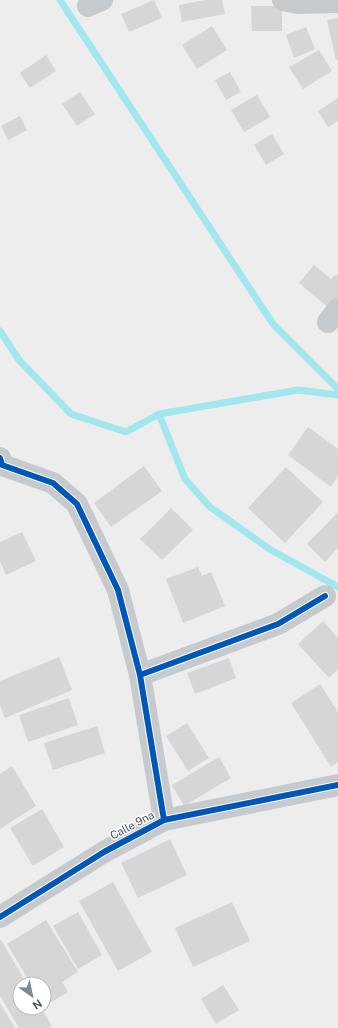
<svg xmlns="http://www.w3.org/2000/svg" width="338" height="1028" font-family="'Public Sans',sans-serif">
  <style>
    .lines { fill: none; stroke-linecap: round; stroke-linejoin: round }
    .stream { stroke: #a3e7ee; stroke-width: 7 }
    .building { fill: #d5d6d7 }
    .minor { stroke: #c7cacc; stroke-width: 22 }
    .cycleway-casing { stroke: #fff; stroke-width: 8 }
    .cycleway { stroke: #0057b8; stroke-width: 6 }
    .labels { text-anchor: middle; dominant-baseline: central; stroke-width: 3; stroke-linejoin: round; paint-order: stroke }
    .street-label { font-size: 11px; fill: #44525a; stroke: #fff }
  </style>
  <rect width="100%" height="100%" fill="#eeeded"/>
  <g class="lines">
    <!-- stream -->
    <path class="stream" d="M 60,0 L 273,324 L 338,389
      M 0,331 L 19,360 L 71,414 L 126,432 L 159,414 L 298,390 L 338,395
      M 159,414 L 185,479 L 210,507 L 271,550 L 338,587"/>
  </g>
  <!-- building -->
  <path class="building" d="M 154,0 L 162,18 L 129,32 L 121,14 Z
    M 205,0 L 222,0 L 225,14 L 182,22 L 179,5 Z
    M 251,6 L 282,6 L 282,31 L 252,31 Z
    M 338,18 L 338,60 L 336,60 L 327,20 Z
    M 212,26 L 227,50 L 197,69 L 182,45 Z
    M 306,27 L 315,49 L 294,58 L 286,35 Z
    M 319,50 L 332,71 L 303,89 L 289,67 Z
    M 46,55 L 56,71 L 30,88 L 20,73 Z
    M 230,72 L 241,92 L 226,100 L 215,80 Z
    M 80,92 L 95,114 L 77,126 L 62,104 Z
    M 257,95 L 270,117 L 244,132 L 231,110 Z
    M 338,98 L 338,121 L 328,127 L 318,111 Z
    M 20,116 L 27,130 L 8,140 L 1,126 Z
    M 272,134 L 284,154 L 266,165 L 254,145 Z
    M 314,265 L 331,279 L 336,274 L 338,276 L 338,300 L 330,309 L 299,283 Z
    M 308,427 L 338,449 L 338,476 L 331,487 L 288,455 Z
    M 144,466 L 162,491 L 111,527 L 94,503 Z
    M 286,467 L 323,502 L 285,543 L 248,508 Z
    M 171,508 L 193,530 L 162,560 L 140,539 Z
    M 337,513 L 338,514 L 338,548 L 325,562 L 307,544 Z
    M 22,532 L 36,561 L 6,575 L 0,561 L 0,542 Z
    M 198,567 L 202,576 L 211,572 L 225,606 L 183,623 L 166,579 Z
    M 323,621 L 338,638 L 338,669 L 329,678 L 298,644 Z
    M 59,657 L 72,690 L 5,718 L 0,705 L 0,681 Z
    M 229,658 L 236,678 L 195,694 L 187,673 Z
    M 320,684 L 338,712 L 338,762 L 331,767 L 291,703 Z
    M 69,698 L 78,725 L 28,742 L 19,715 Z
    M 187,723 L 209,758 L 188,771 L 166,736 Z
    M 97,726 L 105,753 L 53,770 L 44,743 Z
    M 219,757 L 231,778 L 184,806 L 172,785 Z
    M 12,766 L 36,806 L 0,829 L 0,774 Z
    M 42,809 L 64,847 L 33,866 L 10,828 Z
    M 170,839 L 187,875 L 138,898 L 121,863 Z
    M 113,882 L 152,952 L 118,971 L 79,901 Z
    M 232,902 L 250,941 L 193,967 L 175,928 Z
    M 78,912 L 102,955 L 78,969 L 53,926 Z
    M 46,920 L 78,972 L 62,982 L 68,992 L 45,1006 L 44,984 L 31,984 L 7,944 Z
    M 1,940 L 27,984 L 20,984 L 20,1008 L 41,1008 L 52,1026 L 49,1028 L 19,1028 L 0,996 L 0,941 Z
    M 223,985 L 239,1010 L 216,1024 L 201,999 Z
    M 0,1003 L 15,1028 L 0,1028 Z"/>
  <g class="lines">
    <!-- minor -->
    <path class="minor" d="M 283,0 L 297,3 L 338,2
      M 88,6 L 102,0
      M 328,322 L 338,309
      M 0,458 L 2,465 L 53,483 L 77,504 L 118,590 L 140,675 L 164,820
      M 140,675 L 278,624 L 325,596
      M 0,917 L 104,852 L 164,820 L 338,785"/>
    <!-- cycleway casing -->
    <g class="cycleway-casing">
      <path id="cycleway" d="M 0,458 L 2,465 L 53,483 L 77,504 L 118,590 L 140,675 L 164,820
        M 140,675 L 278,624 L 325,596
        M 0,917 L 104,852 L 164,820 L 338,785"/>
    </g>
    <!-- cycleway -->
    <use href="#cycleway" class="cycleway"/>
  </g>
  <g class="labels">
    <!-- street labels -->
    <g class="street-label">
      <text transform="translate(132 825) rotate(-28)">Calle 9na</text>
    </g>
  </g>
  <!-- north arrow -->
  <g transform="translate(32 996) rotate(147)"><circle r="19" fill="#ffffff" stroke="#b4babd"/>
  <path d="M0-3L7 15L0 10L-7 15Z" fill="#80888d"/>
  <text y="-6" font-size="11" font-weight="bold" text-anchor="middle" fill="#44525a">N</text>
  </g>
</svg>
